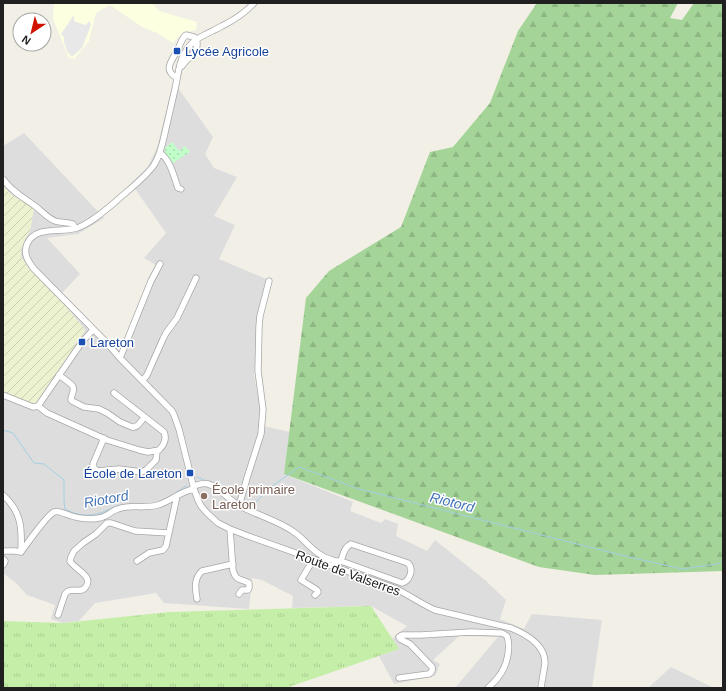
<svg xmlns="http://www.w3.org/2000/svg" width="726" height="691" font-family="Arial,sans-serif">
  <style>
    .residential { fill: #dedddd }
    .education { fill: #fdffe1 }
    .farmland { fill: url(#farmland-furrows) }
    .grass { fill: url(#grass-tufts) }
    .forest { fill: url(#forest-firs) }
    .park { fill: url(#park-dots) }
    .parking { fill: #e8e8e8 }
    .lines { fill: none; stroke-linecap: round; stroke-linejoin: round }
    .stream { stroke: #a3cfe2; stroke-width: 1 }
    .minor-casing { stroke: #a7a7a7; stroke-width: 7 }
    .minor { stroke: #fff; stroke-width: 5.5 }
    .transit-dot { fill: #1a4fb4; stroke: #fff; stroke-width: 1.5 }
    .education-dot { fill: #8d6e63; stroke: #fff; stroke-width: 1.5 }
    .labels { text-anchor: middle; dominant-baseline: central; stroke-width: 3; stroke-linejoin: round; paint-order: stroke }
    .transit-label { font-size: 13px; fill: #164399; stroke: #fff; text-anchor: start }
    .education-label { font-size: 13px; fill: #785e54; stroke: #fff; text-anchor: start }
    .street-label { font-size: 13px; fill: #202020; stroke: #fff }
    .water-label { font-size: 14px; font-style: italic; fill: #4475b9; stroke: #fff }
  </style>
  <defs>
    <pattern id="farmland-furrows" width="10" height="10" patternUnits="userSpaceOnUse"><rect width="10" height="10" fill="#ecf1d0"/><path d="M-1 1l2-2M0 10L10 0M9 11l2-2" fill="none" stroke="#caceb2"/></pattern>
    <pattern id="grass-tufts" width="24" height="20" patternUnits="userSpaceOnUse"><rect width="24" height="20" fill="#c5efa8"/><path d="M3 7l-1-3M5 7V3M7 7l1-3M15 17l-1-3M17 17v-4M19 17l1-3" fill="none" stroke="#a9cd90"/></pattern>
    <pattern id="forest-firs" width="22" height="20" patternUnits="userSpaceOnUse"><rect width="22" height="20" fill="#a4d497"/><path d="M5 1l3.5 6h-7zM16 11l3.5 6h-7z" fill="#8db682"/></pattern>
    <pattern id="park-dots" width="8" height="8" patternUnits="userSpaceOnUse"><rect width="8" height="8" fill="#c1feca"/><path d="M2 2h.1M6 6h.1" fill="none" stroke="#a6d9ad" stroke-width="1.8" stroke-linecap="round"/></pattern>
  </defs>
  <rect width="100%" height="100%" fill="#f1efe6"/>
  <!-- residential -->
  <path class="residential" d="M 172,87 L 178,88 L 213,137 L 205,154 L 214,168 L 237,177 L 214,216 L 235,225 L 219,259 L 271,281 L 257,347 L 254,375 L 261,414 L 259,425 L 290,432 L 284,474 L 353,502 L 350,511 L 381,523 L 385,519 L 398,524 L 396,536 L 427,551 L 435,540 L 485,580 L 506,600 L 500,619 L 524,629 L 532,614 L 602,620 L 592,688 L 455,688 L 498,637 L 459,636 L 433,660 L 440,664 L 435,676 L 394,684 L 379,656 L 399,649 L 392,639 L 407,626 L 371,606 L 292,608 L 293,596 L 262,580 L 252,578 L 249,609 L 164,603 L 156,593 L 95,603 L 79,621 L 63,623 L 51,619 L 55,605 L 27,595 L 16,583 L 3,573 L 3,395 L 75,344 L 85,331 L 83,327 L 61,301 L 30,270 L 21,257 L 21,250 L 24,241 L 30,231 L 34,208 L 12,195 L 3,186 L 3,146 L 24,133 L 104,218 L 78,234 L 47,238 L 80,274 L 62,293 L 120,352 L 156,265 L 144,258 L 166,233 L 131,183 L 147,168 L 157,148 Z
    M 671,667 L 714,688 L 648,688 Z"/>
  <!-- education -->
  <path class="education" d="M 54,3 L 152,3 L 159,11 L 197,22 L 196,30 L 183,32 L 173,43 L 157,33 L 142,27 L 110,5 L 96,13 L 89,41 L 74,59 L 69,58 L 53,19 Z"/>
  <!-- farmland -->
  <path class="farmland" d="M 3,186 L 12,195 L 34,208 L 30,231 L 24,241 L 21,250 L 21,257 L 30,270 L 61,301 L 83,327 L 85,331 L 75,344 L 75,347 L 37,404 L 32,405 L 3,394 Z"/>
  <!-- grass -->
  <path class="grass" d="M 371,606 L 399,649 L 286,688 L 3,688 L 3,621 L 63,623 L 169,612 Z"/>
  <!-- forest -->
  <path class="forest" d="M 537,3 L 678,3 L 670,18 L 682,20 L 694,3 L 723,3 L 723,571 L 595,575 L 539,567 L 284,474 L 306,298 L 329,271 L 401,227 L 430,152 L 453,147 L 490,103 L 518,31 Z"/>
  <!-- park -->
  <path class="park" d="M 172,142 L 179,151 L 185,146 L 190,152 L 173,163 L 165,153 L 165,148 Z"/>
  <!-- parking -->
  <path class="parking" d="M 74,15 L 74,21 L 76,22 L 86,25 L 89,21 L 91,25 L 82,48 L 72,57 L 67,51 L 64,42 L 64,37 L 61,34 Z"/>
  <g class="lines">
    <!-- stream -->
    <path class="stream" d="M 3,430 L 13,433 L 34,463 L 44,464 L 64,480 L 64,501 L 65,509 C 75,515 89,517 100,513 C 108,511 114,505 123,505
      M 197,477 L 206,481
      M 174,494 L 186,486
      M 243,503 L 252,506 L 271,487 L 299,467 L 359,489 L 625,556 L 682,569 L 717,564 L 723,561"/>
    <!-- minor casing -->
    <g class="minor-casing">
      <path id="minor" d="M 254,3 C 245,13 234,20 222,26 C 210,33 195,37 187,49 C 179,60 178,76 175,89 C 172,102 169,115 166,128 C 163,141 161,154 154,165 C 144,179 127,191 114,203 C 103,212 91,223 77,228 C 60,233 36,225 27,244 C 23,254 28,261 34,269 L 106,342 L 120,358 L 172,411 L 174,415 L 179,429 L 194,489 L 198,500 L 201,506 L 207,513 L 218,523 L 230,529 L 248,536 L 394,588 C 408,594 421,604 435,610 L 511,628 C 526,634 545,644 545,663 C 544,671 542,680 541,688
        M 177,78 C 163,70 171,62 177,51 C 180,46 181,39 186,35 L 194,37 L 196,39 C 201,51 188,57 182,66
        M 160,153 C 170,159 174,177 178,188 L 181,189
        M 3,179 C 11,191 24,198 35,206 C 42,211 46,217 55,221 C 61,223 67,222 73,224 L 75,228
        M 120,358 L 151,281 L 160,264
        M 59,375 L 72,385 C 76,390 71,394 71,400 L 72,401 L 84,407 L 99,409 L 107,413 L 120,422 L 132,427 C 137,428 139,424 142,420
        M 143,380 L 147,375 L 163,339 L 166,333 L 177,318 L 196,278
        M 3,395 L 33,407 L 38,406 L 47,413 L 107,440 L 139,450 L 148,452 L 159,450 C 164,445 167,439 164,432 L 114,393
        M 38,406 L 82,342 L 91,332
        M 104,438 L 93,464 L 94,468 L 97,471 L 119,469 L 142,472 L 147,469 L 156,460 L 157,451
        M 193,486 C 198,485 204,482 208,484 C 219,487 229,500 238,505 C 256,515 277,520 294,532 C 307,541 316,557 333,560 L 335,564
        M 3,495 C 22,512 22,529 21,552
        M 239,506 L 247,478 L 261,434 L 263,409 L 258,371 L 259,327 L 260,316 L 269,281
        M 230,529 L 233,571 C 237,582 240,578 249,583 L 249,588 L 248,590 L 242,590 L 239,594
        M 3,551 L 15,551 L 21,552
        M 21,552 C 27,544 46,516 54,512 C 58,510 62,513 66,514 C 76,518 88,520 99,518 C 107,517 111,511 118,509 C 131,504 145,509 158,505 C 171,501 181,491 194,489
        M 3,559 L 5,561 L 4,564 L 3,565
        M 313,560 L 301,580 L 317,590 L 318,592 L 315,595
        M 137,561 L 149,553 L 163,550 L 166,546 L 177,496
        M 334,561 L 341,561 L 402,583 C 410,581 414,569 408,563 L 351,544 C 344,547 343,555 341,561
        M 197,599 C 195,588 194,578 202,571 L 233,564
        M 58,615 L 65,594 C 71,586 79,594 85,588 C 95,576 75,570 70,561 L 71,557 L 74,551 L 83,543 L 96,534 L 107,523 L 111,523 L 135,531 L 169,533
        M 399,678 L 429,674 C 432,672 433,670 432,667 L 410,644 L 400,639 L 399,637 L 402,635 L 421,635 L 471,632 L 498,633 L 502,633 L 507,636 C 511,648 507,666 499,676 C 496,681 492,684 488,688"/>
    </g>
    <!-- minor -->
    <use href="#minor" class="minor"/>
  </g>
  <!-- markers -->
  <g class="transit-dot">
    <rect x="173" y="47" width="8" height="8" rx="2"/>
    <rect x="78" y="338" width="8" height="8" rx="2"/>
    <rect x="186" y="469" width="8" height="8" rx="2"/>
  </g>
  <circle class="education-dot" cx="204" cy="496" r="4"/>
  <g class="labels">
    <!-- transit labels -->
    <g class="transit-label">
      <text x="185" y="51">Lycée Agricole</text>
      <text x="90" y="342">Lareton</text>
      <text x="182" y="473" text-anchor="end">École de Lareton</text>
    </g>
    <!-- education labels -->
    <g class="education-label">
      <text x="212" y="489">École primaire<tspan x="212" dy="15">Lareton</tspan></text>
    </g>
    <!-- street labels -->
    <g class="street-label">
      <text transform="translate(348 573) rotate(20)">Route de Valserres</text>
    </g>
    <!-- water labels -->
    <g class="water-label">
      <text transform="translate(106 499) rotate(-10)">Riotord</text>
      <text transform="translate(452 502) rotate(14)">Riotord</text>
    </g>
  </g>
  <!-- border -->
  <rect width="726" height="691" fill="none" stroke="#202020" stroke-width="8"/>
  <!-- north arrow -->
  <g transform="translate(32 32) rotate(215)"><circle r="19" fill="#ffffff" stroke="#a6a6a6"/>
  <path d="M0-3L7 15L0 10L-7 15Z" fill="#d01100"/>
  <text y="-6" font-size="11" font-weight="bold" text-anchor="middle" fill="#202020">N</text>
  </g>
</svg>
